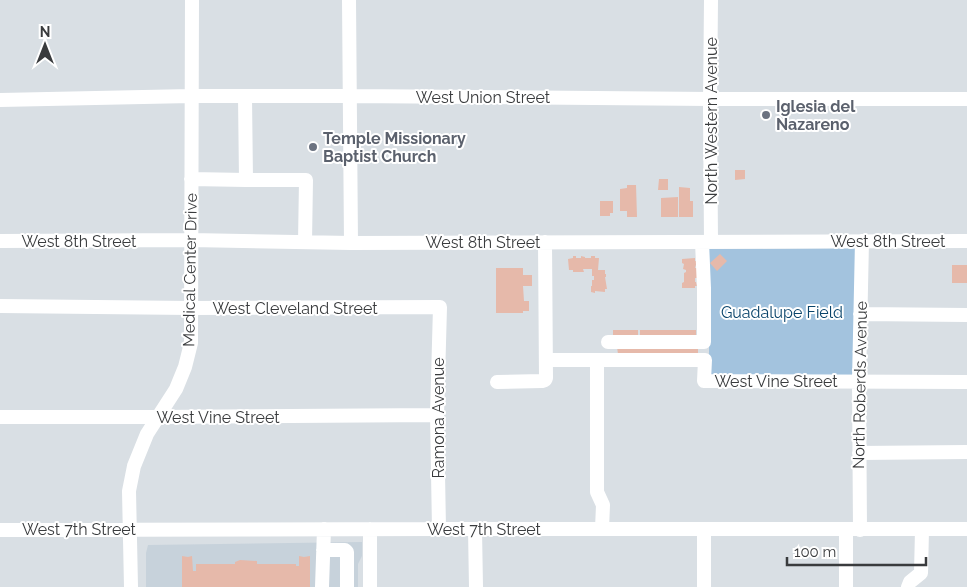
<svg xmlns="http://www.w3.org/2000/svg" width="967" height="587" font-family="Raleway,sans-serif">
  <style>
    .built { fill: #c7d2db }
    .green { fill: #a3c3de }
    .building { fill: #e6b9aa }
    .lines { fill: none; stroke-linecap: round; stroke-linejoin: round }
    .minor { stroke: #fff; stroke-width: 14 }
    .worship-dot { fill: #6b7280; stroke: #fff; stroke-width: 2 }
    .labels { text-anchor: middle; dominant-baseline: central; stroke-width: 4; stroke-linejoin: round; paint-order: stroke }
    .street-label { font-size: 16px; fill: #393b3d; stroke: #fff }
    .worship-label { font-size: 16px; font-weight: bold; fill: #5b616d; stroke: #fff; text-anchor: start }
    .park-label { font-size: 16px; fill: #09446b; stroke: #fff }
  </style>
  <rect width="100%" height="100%" fill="#d9dfe4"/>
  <!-- built -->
  <path class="built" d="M 362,542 L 362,556 L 358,564 L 358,587 L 146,587 L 146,553 L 148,545 Z"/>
  <!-- green -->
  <path class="green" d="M 855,248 L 856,375 L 709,375 L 709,249 Z"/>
  <!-- building -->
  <path class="building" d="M 735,170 L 745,170 L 745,179 L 735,180 Z
    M 659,179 L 668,179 L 668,190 L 658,190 Z
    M 627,185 L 636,185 L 637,217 L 627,217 L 627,211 L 620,211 L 620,189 L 627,188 Z
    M 679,187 L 690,188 L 690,201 L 693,201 L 693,217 L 679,217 Z
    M 678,197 L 678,217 L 661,217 L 661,198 Z
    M 600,201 L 613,201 L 613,213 L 610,213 L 610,216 L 600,216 Z
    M 720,254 L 727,261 L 717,271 L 710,263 Z
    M 573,256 L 576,256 L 576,258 L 581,258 L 581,256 L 585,257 L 585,258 L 591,258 L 591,256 L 595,256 L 595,258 L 599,258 L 598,270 L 605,270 L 605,274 L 606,274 L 606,277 L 605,277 L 607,289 L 605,289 L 605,292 L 595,291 L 595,293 L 591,292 L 591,286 L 592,286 L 592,280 L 594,280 L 594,276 L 592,276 L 592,269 L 583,269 L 584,272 L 573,272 L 573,270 L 569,270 L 568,259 L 573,258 Z
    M 695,258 L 695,261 L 697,261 L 695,268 L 697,268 L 698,278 L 695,278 L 695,282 L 696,282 L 697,286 L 695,286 L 695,288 L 682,288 L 682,283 L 684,282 L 684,273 L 686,272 L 686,270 L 683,269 L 684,264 L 682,263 L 682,259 Z
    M 952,265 L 967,265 L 967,283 L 952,283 Z
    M 496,268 L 523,268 L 523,275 L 532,275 L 532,286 L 523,286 L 524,301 L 529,301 L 529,311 L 523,311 L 523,313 L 496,313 Z
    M 613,330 L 638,330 L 638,337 L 613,337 Z
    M 640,330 L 696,330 L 696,337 L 640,337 Z
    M 617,347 L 698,347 L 698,354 L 618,354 Z
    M 182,556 L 188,557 L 192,556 L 193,571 L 196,571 L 196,564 L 235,564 L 235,562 L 240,560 L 257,561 L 257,564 L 296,564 L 296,566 L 299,566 L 299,556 L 304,557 L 310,556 L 310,587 L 182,587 Z"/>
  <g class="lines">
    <!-- minor -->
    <path class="minor" d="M 349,0 L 351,243
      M 711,0 L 710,106 L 711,242
      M 245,97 L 246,180 L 306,180 L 305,242
      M 0,100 L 191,96 L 350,96 L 710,99 L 967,99
      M 191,179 L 246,180
      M 0,241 L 191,240 L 351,243 L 967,241
      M 0,306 L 191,308 L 440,307 L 437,415 L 439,529
      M 860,314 L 967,315
      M 608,342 L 704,342 L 704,288 L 702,242
      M 546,360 L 597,360
      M 497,382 L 542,381 L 545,380 L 546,378 L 545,242
      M 0,417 L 158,417 L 437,415
      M 859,453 L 967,452
      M 370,529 L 370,587
      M 475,529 L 476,587
      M 602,529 L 603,505 L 597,492 L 597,360 L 705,360 L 704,381 L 967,382
      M 704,529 L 704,587
      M 0,530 L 439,529 L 967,529
      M 846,530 L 846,587
      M 860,530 L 859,381 L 862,241
      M 323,550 L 345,550 L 347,552 L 347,587
      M 131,587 L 129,491 L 134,466 L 147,434 L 176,389 L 185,367 L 191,343 L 192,0
      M 322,587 L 324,529
      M 908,587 L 910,582 L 921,573 L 922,530"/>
  </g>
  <!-- markers -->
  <g class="worship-dot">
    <circle cx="766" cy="115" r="5"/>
    <circle cx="313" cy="147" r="5"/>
  </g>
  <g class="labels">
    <!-- street labels -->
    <g class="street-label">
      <text x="483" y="97">West Union Street</text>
      <text transform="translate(711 121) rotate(-90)">North Western Avenue</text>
      <text x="79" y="241">West 8th Street</text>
      <text x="888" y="241">West 8th Street</text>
      <text x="483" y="242">West 8th Street</text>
      <text transform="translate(190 270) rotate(-89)">Medical Center Drive</text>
      <text x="295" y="308">West Cleveland Street</text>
      <text x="776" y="381">West Vine Street</text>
      <text transform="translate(860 385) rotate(-89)">North Roberds Avenue</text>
      <text x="218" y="417">West Vine Street</text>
      <text transform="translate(438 418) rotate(-90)">Ramona Avenue</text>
      <text x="79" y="529">West 7th Street</text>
      <text x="484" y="529">West 7th Street</text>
    </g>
    <!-- worship labels -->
    <g class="worship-label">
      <text x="776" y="106">Iglesia del<tspan x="776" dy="18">Nazareno</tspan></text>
      <text x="323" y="138">Temple Missionary<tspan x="323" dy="18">Baptist Church</tspan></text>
    </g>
    <!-- park labels -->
    <g class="park-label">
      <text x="782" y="312">Guadalupe Field</text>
    </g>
  </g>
  <!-- north arrow -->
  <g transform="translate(45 45)" stroke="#ffffff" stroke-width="4" paint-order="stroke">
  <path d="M0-4L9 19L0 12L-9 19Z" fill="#393b3d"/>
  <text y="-8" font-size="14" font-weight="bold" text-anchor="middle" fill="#393b3d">N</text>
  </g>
  <!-- scale -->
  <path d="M787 557v8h139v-8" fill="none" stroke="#393b3d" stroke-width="2.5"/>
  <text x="794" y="557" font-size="15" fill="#393b3d" stroke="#ffffff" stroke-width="4" paint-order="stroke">100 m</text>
</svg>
